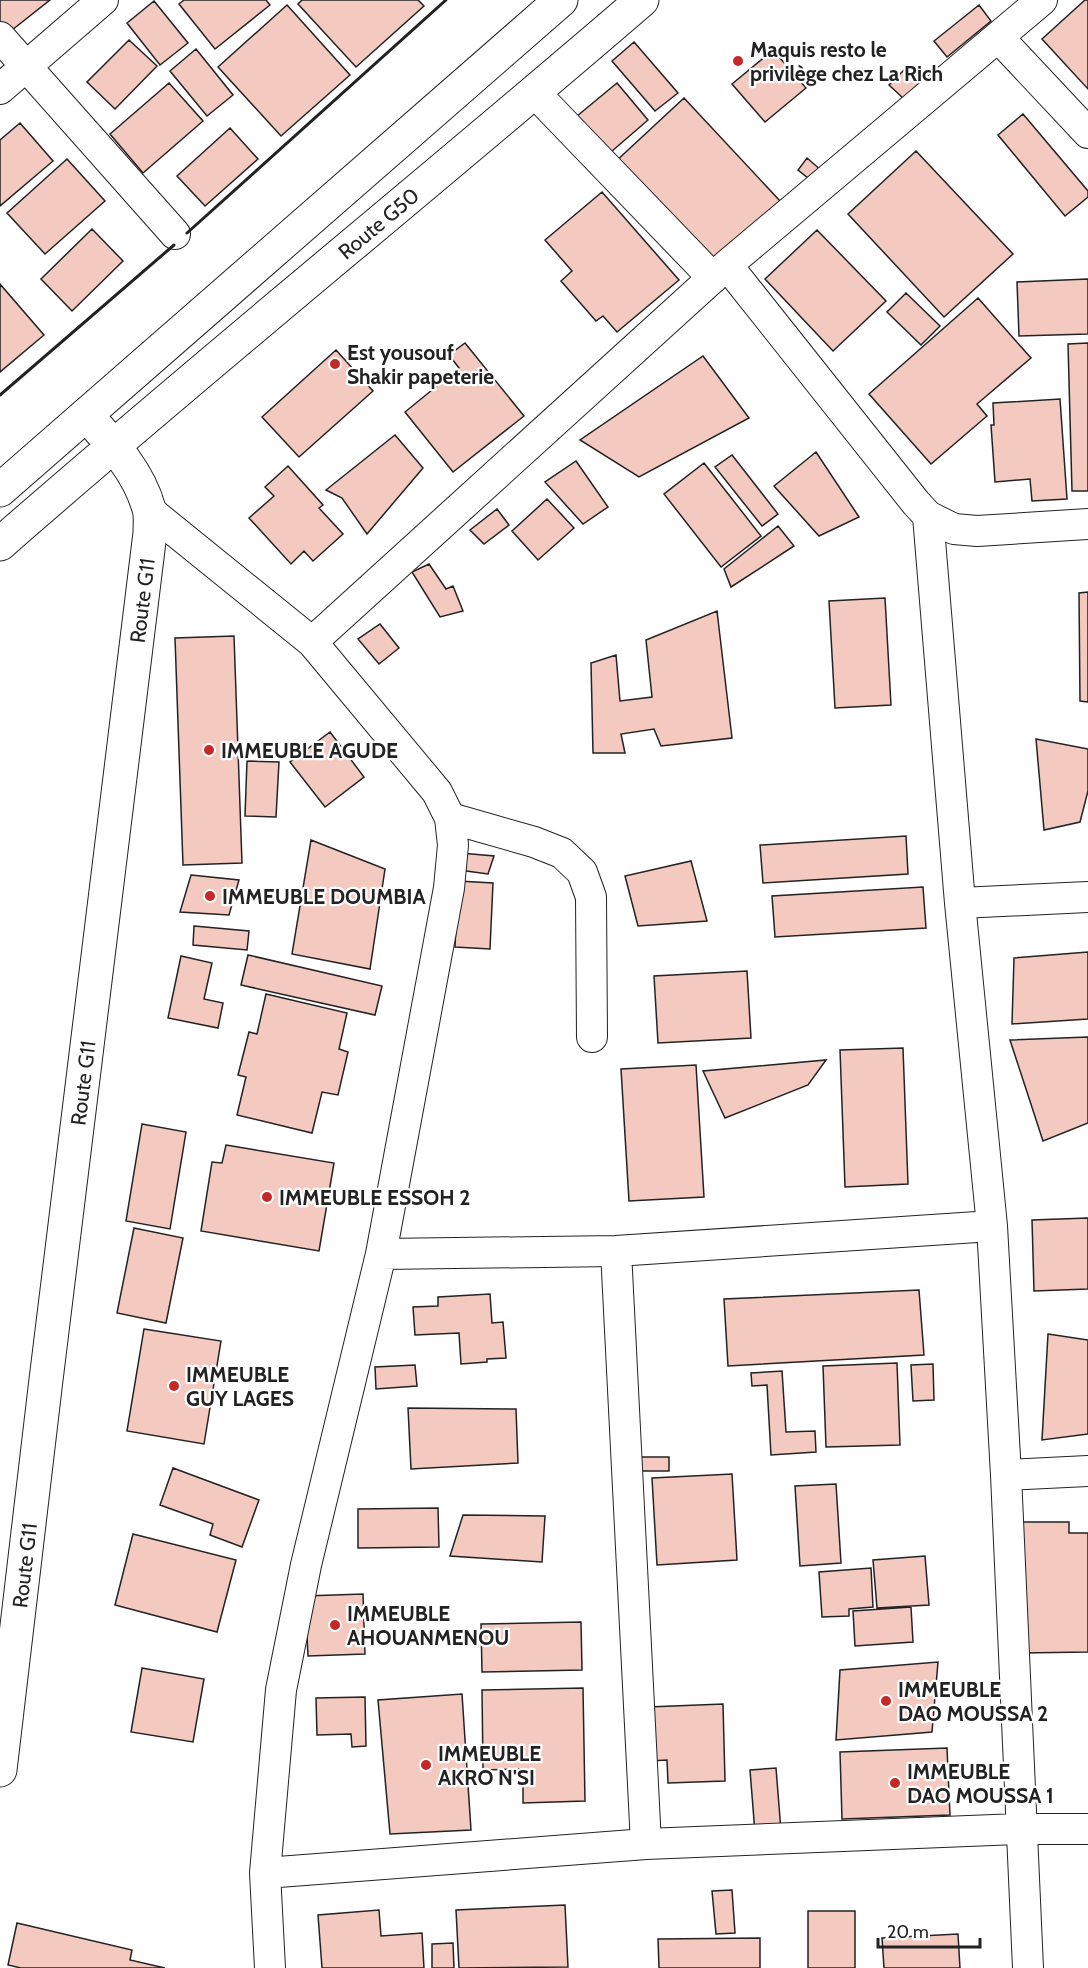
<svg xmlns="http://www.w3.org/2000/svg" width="1088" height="1968" font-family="Cabin,sans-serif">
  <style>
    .building { fill: #f3c9c0; stroke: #222; stroke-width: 1.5 }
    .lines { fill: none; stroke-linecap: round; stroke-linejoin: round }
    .minor-casing { stroke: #222; stroke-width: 32 }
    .tertiary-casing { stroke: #222; stroke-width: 35 }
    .minor { stroke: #fff; stroke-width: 30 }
    .tertiary { stroke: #fff; stroke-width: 33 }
    .wall { stroke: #222; stroke-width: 3 }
    .poi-dot { fill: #c62828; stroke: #fff; stroke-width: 2 }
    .labels { text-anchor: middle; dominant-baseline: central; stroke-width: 4.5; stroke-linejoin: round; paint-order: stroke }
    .poi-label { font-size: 21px; font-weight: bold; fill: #222; stroke: #fff; text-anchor: start }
    .street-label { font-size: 21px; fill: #222; stroke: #fff }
  </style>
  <rect width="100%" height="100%" fill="#fff"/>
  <!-- building -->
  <path class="building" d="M 0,0 L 50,0 L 7,34 L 0,25 Z
    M 184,0 L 266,0 L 270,5 L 215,49 L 179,4 Z
    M 302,0 L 418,0 L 424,6 L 356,67 L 298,4 Z
    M 1085,0 L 1088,0 L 1088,89 L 1042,39 Z
    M 154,1 L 188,43 L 160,65 L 127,23 Z
    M 287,5 L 350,75 L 281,136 L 218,67 Z
    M 979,5 L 991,21 L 947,57 L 934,41 Z
    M 129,40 L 157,66 L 115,109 L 87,82 Z
    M 634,42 L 678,93 L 655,111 L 612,61 Z
    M 196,49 L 233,95 L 207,116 L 170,71 Z
    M 773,50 L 806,88 L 765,122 L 732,84 Z
    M 909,65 L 923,79 L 904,99 L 889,85 Z
    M 169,83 L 203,121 L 143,173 L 110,134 Z
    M 617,83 L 648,120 L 604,158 L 571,121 Z
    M 684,98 L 781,202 L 712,267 L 614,163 Z
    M 1023,114 L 1088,191 L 1088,197 L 1065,216 L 998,135 Z
    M 20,123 L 53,161 L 0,206 L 0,140 Z
    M 230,128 L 258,159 L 205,206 L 177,176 Z
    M 916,151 L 1013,254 L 944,317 L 848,214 Z
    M 807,158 L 822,171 L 813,182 L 798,170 Z
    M 67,159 L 105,201 L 45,254 L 7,213 Z
    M 602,192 L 679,280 L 617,332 L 603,316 L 596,321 L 561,281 L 572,271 L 545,240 Z
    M 92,229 L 123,261 L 72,311 L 41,279 Z
    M 817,230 L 886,301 L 833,351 L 765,279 Z
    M 1088,279 L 1088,334 L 1019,336 L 1017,282 Z
    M 0,284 L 44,335 L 0,372 Z
    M 906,293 L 940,326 L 921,345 L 887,312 Z
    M 978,298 L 1031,358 L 977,404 L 987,416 L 931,464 L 869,394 Z
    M 465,343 L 524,416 L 453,472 L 405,412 L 459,368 L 449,355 Z
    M 1088,343 L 1088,491 L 1072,491 L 1068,344 Z
    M 336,350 L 373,391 L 299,457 L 262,417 Z
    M 703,356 L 749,418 L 639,477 L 580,440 Z
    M 1060,399 L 1067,499 L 1032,501 L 1030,479 L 995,482 L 991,425 L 994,425 L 993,403 Z
    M 395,435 L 423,468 L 367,534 L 342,498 L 326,490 Z
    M 816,452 L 859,517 L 819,536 L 774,486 Z
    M 732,455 L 778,514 L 762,526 L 715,467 Z
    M 576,461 L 608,507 L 583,524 L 545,482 Z
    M 704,463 L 761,536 L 721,567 L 664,494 Z
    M 288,466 L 323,505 L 319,508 L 343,534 L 313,561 L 304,551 L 291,564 L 249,518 L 274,496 L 265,487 Z
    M 547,499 L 574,528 L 538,560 L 512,531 Z
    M 497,509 L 509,525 L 484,544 L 470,530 Z
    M 778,526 L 794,546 L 731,587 L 724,569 Z
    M 429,564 L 446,589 L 453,586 L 463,611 L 440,617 L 412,572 Z
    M 1088,592 L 1088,702 L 1080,701 L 1079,593 Z
    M 885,598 L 891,705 L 835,708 L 829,601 Z
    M 717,611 L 732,738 L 661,746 L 654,729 L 621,734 L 625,753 L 593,753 L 591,663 L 616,655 L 620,701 L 652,697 L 646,640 Z
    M 380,624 L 399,648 L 379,664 L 358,639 Z
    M 234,636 L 242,863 L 183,865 L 175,638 Z
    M 330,732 L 364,777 L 325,807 L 290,762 Z
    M 1036,739 L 1088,749 L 1088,791 L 1080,822 L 1044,830 Z
    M 247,761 L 279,762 L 276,817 L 245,816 Z
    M 906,836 L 908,874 L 763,883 L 760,845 Z
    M 311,840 L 385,869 L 370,969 L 292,954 Z
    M 460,853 L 494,856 L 488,874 L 459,870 Z
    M 691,861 L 707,921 L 638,926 L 625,876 Z
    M 191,875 L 239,880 L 229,915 L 180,912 Z
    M 458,881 L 493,883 L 490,949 L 455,947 Z
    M 923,887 L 926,928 L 775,937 L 772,896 Z
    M 194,926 L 249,931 L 247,950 L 193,945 Z
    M 1088,952 L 1088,1019 L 1012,1024 L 1014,958 Z
    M 248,955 L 382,986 L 375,1015 L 241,985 Z
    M 181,956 L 212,963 L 204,999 L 223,1003 L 218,1028 L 168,1018 Z
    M 747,971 L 751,1038 L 658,1043 L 654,976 Z
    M 266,994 L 347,1013 L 339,1049 L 348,1052 L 338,1095 L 322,1092 L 312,1133 L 237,1115 L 246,1077 L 238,1075 L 249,1032 L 257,1034 Z
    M 1088,1037 L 1088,1123 L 1043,1141 L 1010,1040 Z
    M 903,1048 L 908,1184 L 845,1187 L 840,1050 Z
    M 826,1060 L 808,1085 L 725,1118 L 703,1071 Z
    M 696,1065 L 704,1197 L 629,1201 L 621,1069 Z
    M 142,1124 L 186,1132 L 170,1229 L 126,1221 Z
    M 226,1145 L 334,1163 L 319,1251 L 201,1231 L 212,1162 L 222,1163 Z
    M 1088,1218 L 1088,1289 L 1034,1291 L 1032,1220 Z
    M 134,1228 L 183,1238 L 166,1323 L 117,1313 Z
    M 919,1290 L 924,1355 L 728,1366 L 724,1299 Z
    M 490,1294 L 492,1323 L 503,1322 L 506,1358 L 487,1359 L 487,1362 L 461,1364 L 459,1333 L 415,1335 L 413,1307 L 438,1306 L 438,1297 Z
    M 144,1329 L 221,1341 L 204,1444 L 127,1431 Z
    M 1048,1334 L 1088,1340 L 1088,1434 L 1042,1440 Z
    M 897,1363 L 900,1445 L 826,1447 L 823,1366 Z
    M 933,1364 L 934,1400 L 913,1401 L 911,1365 Z
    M 415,1365 L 417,1386 L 376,1389 L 375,1367 Z
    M 782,1371 L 786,1432 L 815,1431 L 816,1452 L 771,1455 L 767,1385 L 752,1386 L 751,1373 Z
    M 408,1408 L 516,1409 L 518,1463 L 411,1469 Z
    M 641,1457 L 669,1457 L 669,1471 L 641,1471 Z
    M 173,1468 L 259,1500 L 242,1547 L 210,1535 L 213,1524 L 160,1505 Z
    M 732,1474 L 737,1560 L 657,1565 L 652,1478 Z
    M 836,1484 L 841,1563 L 800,1566 L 795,1486 Z
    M 438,1508 L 439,1547 L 358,1548 L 358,1509 Z
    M 463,1515 L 545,1516 L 542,1562 L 450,1556 Z
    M 1020,1522 L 1069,1522 L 1069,1533 L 1088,1533 L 1088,1652 L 1021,1653 Z
    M 133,1534 L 236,1560 L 217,1632 L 115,1605 Z
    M 925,1556 L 929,1605 L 877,1608 L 873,1560 Z
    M 871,1568 L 873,1607 L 849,1609 L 849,1616 L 822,1617 L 819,1572 Z
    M 363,1594 L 365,1654 L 308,1656 L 305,1596 Z
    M 911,1607 L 913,1642 L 855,1646 L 853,1611 Z
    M 581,1622 L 582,1670 L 482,1672 L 481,1624 Z
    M 938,1662 L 932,1732 L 836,1740 L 840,1670 Z
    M 142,1668 L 204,1679 L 193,1742 L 131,1732 Z
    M 583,1688 L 585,1801 L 523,1803 L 523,1769 L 483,1770 L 482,1690 Z
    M 462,1694 L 471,1830 L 390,1834 L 378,1700 Z
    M 365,1697 L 366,1746 L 352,1747 L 351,1734 L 317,1735 L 316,1698 Z
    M 723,1704 L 725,1781 L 668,1783 L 667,1760 L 649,1761 L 648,1707 Z
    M 947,1748 L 950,1815 L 842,1819 L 840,1752 Z
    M 776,1768 L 781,1831 L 755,1833 L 750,1770 Z
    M 732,1890 L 735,1933 L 716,1934 L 712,1891 Z
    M 565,1905 L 568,1967 L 459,1968 L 456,1910 Z
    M 379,1910 L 381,1936 L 422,1933 L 424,1968 L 322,1968 L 318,1915 Z
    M 808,1911 L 855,1911 L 855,1968 L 808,1968 Z
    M 17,1923 L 132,1950 L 130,1960 L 165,1968 L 21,1968 L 8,1965 Z
    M 958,1934 L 960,1968 L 884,1968 L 882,1938 Z
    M 760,1938 L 760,1968 L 659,1968 L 658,1939 Z
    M 453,1943 L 454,1968 L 432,1968 L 432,1944 Z"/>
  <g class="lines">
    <!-- minor casing -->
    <g class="minor-casing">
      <path id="minor" d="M 0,37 L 175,234
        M 998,37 L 1088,133
        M 0,89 L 103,0
        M 535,93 L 713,278
        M 727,265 L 916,503 L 928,516 L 954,529 L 977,531 L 1088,524
        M 150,511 L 312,642 L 437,792 L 450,818 L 453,845 L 449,888 L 381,1254 L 306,1565 L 281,1690 L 265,1873 L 270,1968
        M 928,516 L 960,903 L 992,1226 L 1006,1475 L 1028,1968
        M 312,642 L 727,265 L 1042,0
        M 450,818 L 534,842 L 562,853 L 582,872 L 591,897 L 592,1037
        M 960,903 L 1088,897
        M 616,1251 L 646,1844
        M 381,1254 L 616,1251 L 992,1226
        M 1006,1475 L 1088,1471
        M 265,1873 L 646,1844 L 1020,1829 L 1088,1829"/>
    </g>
    <!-- tertiary casing -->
    <g class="tertiary-casing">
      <g id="tertiary">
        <path d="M 0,490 L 561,0"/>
        <path id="s1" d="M 0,544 C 211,359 430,183 642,0"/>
        <path id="s2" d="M 0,1770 L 45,1388 L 150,533 C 150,525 151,516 149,509 C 139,472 112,443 86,415"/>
      </g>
    </g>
    <!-- minor -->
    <use href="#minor" class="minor"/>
    <!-- tertiary -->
    <use href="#tertiary" class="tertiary"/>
    <!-- wall -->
    <path class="wall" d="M 187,233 L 446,0
      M 0,395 L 174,245"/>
  </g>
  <!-- markers -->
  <g class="poi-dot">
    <circle cx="738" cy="61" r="6"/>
    <circle cx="335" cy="364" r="6"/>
    <circle cx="209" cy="750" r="6"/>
    <circle cx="210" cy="896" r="6"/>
    <circle cx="267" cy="1197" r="6"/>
    <circle cx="174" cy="1386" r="6"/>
    <circle cx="335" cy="1625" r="6"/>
    <circle cx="886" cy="1701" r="6"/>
    <circle cx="426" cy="1765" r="6"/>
    <circle cx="895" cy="1783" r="6"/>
  </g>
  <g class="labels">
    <!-- poi labels -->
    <g class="poi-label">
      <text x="750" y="49">Maquis resto le<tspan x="750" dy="24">privilège chez La Rich</tspan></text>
      <text x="347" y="352">Est yousouf<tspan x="347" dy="24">Shakir papeterie</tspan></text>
      <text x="221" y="750">IMMEUBLE AGUDE</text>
      <text x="222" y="896">IMMEUBLE DOUMBIA</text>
      <text x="279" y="1197">IMMEUBLE ESSOH 2</text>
      <text x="186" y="1374">IMMEUBLE<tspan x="186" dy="24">GUY LAGES</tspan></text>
      <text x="347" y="1613">IMMEUBLE<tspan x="347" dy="24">AHOUANMENOU</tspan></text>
      <text x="898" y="1689">IMMEUBLE<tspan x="898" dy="24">DAO MOUSSA 2</tspan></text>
      <text x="438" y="1753">IMMEUBLE<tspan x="438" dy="24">AKRO N'SI</tspan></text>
      <text x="907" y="1771">IMMEUBLE<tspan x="907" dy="24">DAO MOUSSA 1</tspan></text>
    </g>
    <!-- street labels -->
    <g class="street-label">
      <text stroke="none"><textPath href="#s1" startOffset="496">Route G50</textPath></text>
      <text stroke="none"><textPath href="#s2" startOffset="1178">Route G11</textPath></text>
      <text stroke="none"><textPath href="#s2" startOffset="692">Route G11</textPath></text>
      <text stroke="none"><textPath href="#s2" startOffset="206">Route G11</textPath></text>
    </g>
  </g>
  <!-- scale -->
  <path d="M878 1938v9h102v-9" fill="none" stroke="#222222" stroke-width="3"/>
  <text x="887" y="1938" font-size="18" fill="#222222" stroke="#ffffff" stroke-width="4.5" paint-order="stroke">20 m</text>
</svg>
